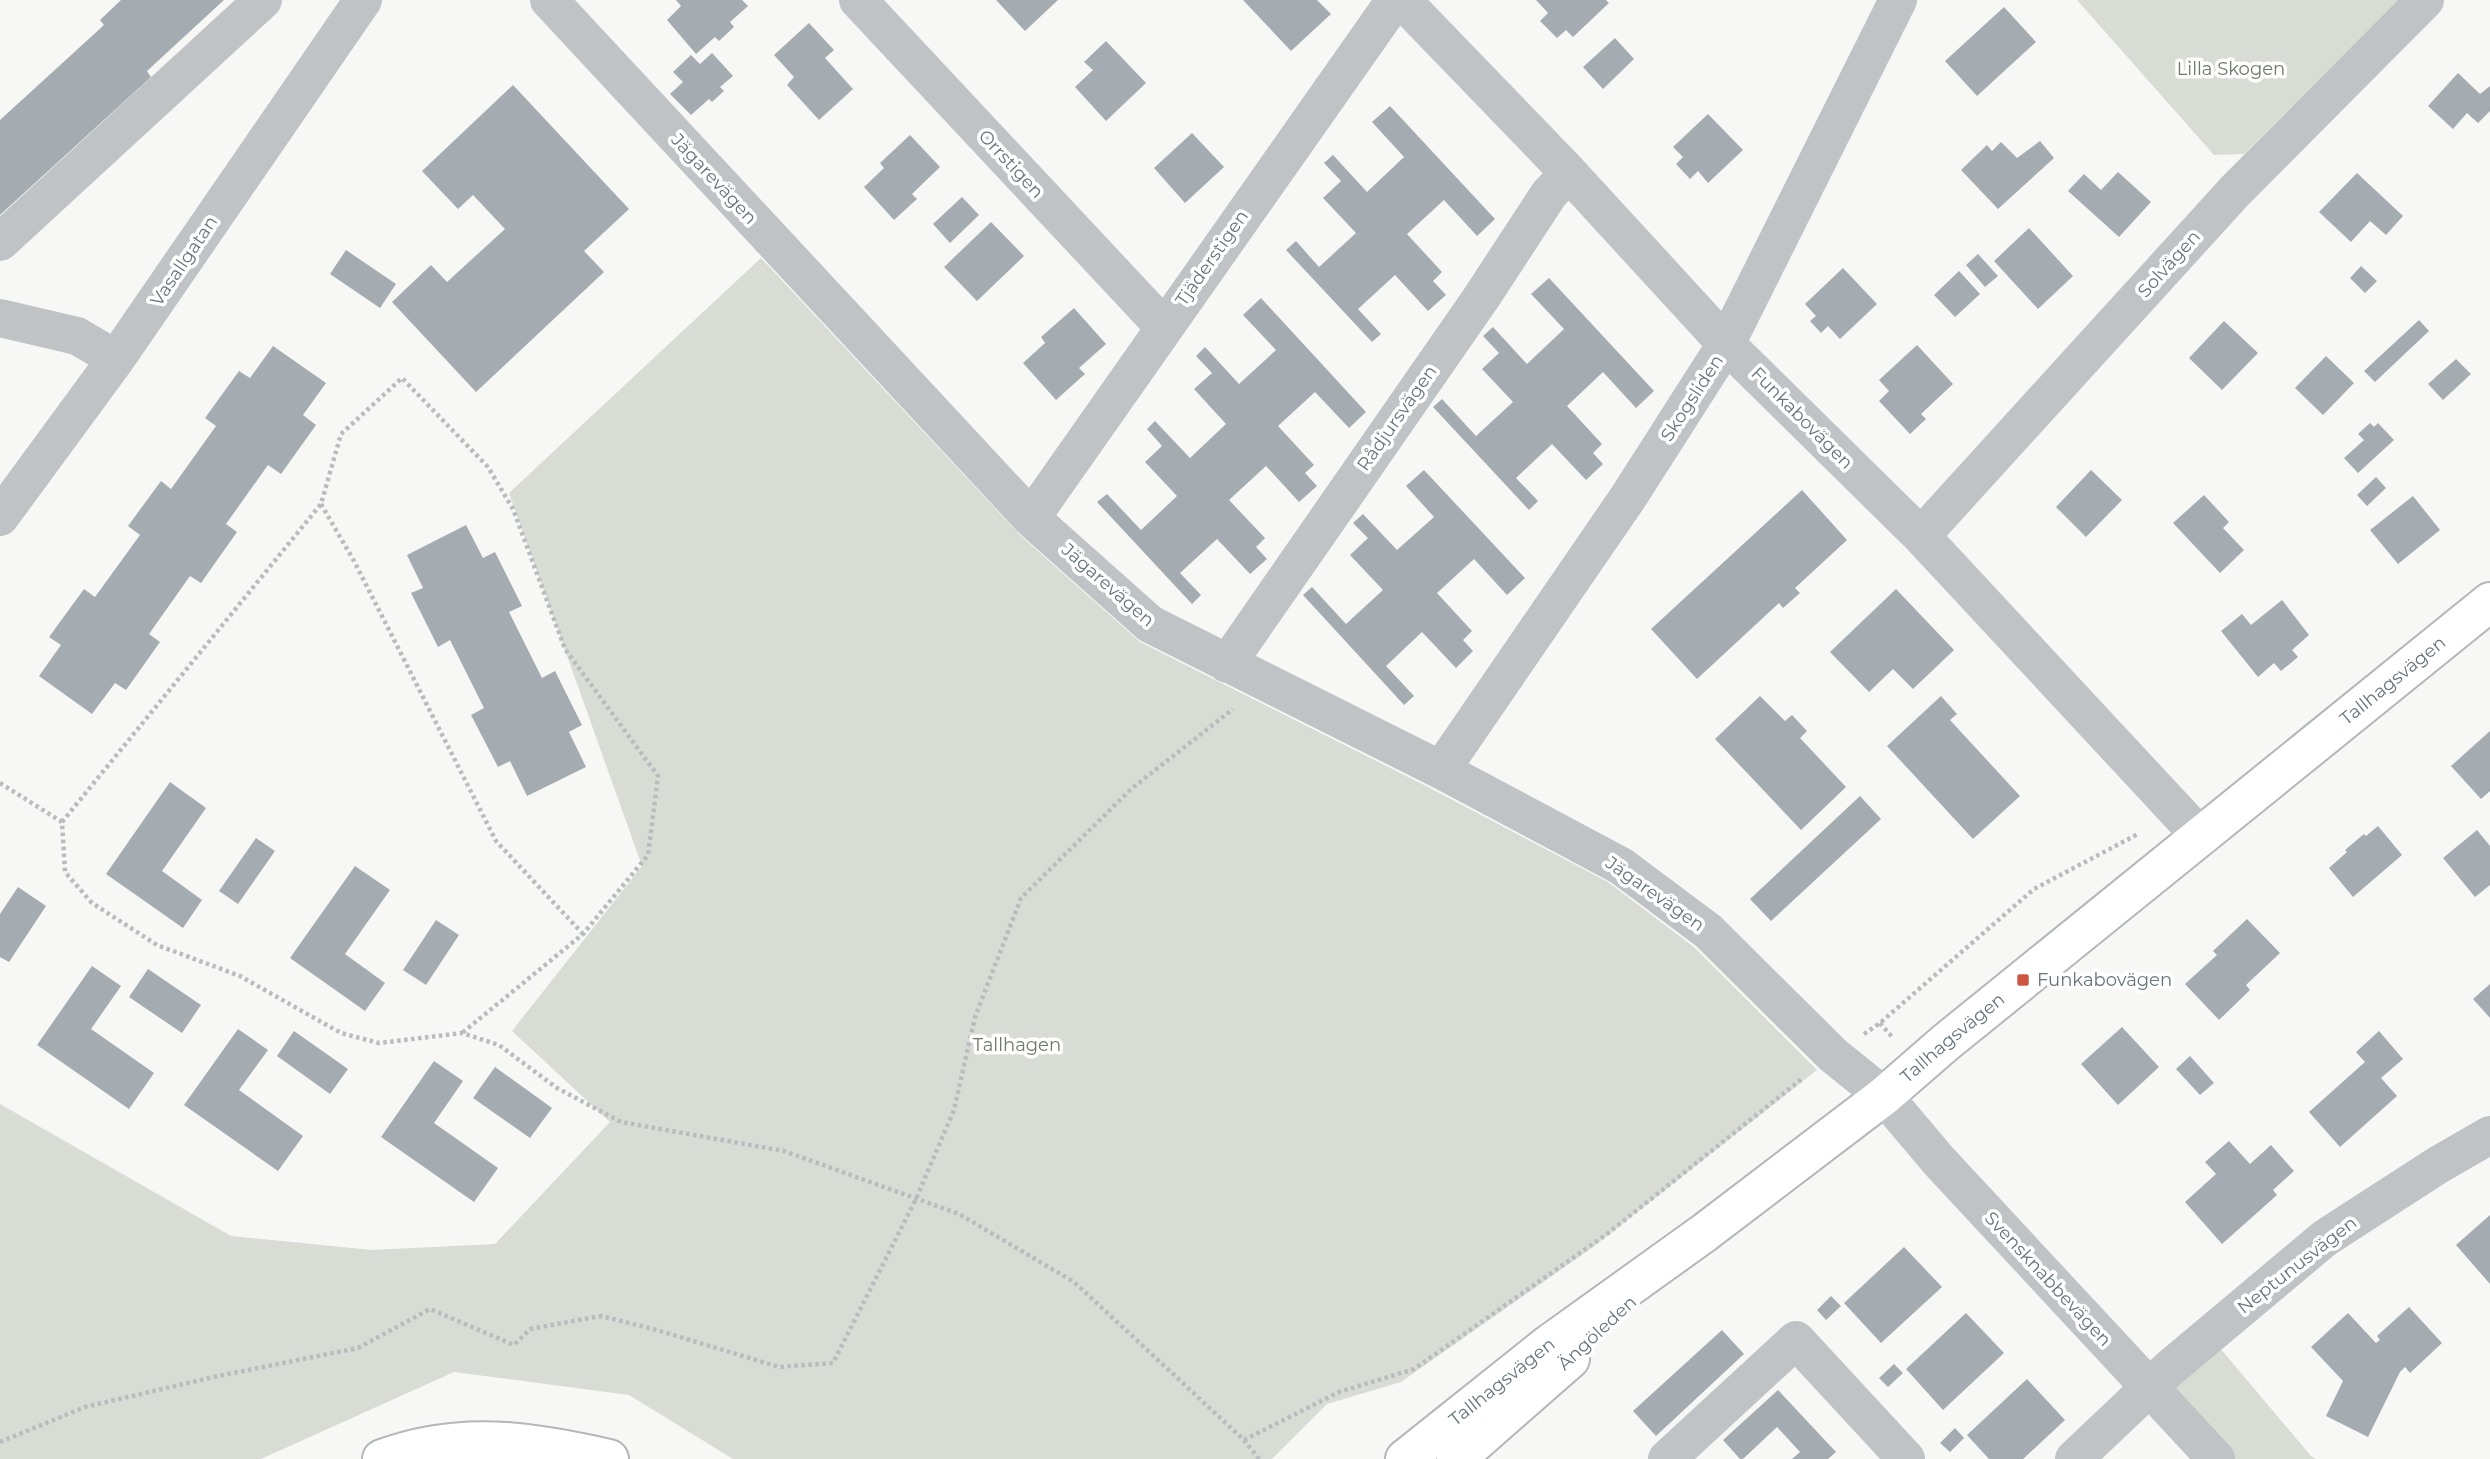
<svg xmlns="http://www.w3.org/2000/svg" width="2490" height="1459" font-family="Montserrat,sans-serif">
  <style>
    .green { fill: #d8dcd5 }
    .building { fill: #a5acb1 }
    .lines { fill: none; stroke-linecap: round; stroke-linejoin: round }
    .major-casing { stroke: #b3b7ba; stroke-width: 42 }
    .path { stroke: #b9bcbe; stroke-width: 4.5; stroke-dasharray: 3.5 3.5; stroke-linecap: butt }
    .minor { stroke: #bfc3c6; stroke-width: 38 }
    .major { stroke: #fff; stroke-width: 38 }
    .poi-dot { fill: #cc5640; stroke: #fff; stroke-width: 2.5 }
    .labels { text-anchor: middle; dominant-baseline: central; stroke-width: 7; stroke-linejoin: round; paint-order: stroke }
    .park-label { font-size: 18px; fill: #6d7a68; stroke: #fff }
    .street-label { font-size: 18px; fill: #66747c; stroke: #fff }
    .poi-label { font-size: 18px; fill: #66747c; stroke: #fff; text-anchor: start }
  </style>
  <rect width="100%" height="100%" fill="#f7f7f5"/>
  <!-- green -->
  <path class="green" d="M 2077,0 L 2399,0 L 2244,154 L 2214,155 Z
    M 761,258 L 1021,536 L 1140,642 L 1428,787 L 1608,882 L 1694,947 L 1817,1070 L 1593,1247 L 1401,1382 L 1327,1404 L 1272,1459 L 733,1459 L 629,1395 L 454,1372 L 261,1459 L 0,1459 L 0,1104 L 231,1236 L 372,1250 L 495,1244 L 610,1122 L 512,1031 L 642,866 L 509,493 Z
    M 2209,1335 L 2311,1456 L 2316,1459 L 2216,1459 L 2150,1387 Z"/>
  <!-- building -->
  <path class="building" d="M 121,0 L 224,0 L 147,71 L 151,77 L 0,215 L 0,120 L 104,25 L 100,20 Z
    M 676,0 L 742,0 L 748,6 L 730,22 L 734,27 L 719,41 L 715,37 L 696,54 L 667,20 L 681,6 Z
    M 996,0 L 1058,0 L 1025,31 Z
    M 1243,0 L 1317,0 L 1331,14 L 1291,51 Z
    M 1536,0 L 1606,0 L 1609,3 L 1573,37 L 1566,30 L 1557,38 L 1540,21 L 1548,13 Z
    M 2004,7 L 2036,42 L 1977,96 L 1945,61 Z
    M 809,23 L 834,50 L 825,58 L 853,89 L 819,120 L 787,85 L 794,77 L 774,55 Z
    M 1615,38 L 1634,59 L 1603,89 L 1583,67 Z
    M 1106,41 L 1146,83 L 1106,121 L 1075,87 L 1093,70 L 1084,62 Z
    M 712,53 L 733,76 L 720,87 L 724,91 L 712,102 L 709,99 L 691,115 L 670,94 L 683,82 L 673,72 L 691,55 L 700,64 Z
    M 2458,73 L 2480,94 L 2490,86 L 2490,111 L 2478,123 L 2467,113 L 2453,129 L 2428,106 Z
    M 513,85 L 629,209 L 584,251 L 604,272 L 476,392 L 392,302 L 431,265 L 447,282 L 505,229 L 473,195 L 458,209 L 422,171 Z
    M 1390,106 L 1495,219 L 1477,236 L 1444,200 L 1407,234 L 1442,272 L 1433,281 L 1446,295 L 1428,311 L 1395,275 L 1358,309 L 1381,334 L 1372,342 L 1286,250 L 1296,241 L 1319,267 L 1356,233 L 1323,198 L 1341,181 L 1324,163 L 1333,155 L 1367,192 L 1404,157 L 1372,122 Z
    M 1708,114 L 1743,150 L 1708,183 L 1698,171 L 1690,179 L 1676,164 L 1683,157 L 1673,147 Z
    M 1192,133 L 1224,167 L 1185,203 L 1154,168 Z
    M 910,135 L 940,167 L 912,194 L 917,199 L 894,220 L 864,187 L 884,168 L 880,163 Z
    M 2040,141 L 2054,158 L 1998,209 L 1961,170 L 1987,145 L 1992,151 L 2001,142 L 2017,158 Z
    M 2118,172 L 2151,202 L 2119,237 L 2068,191 L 2084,174 L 2101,190 Z
    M 2357,173 L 2403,216 L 2386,235 L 2370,221 L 2351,242 L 2319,212 Z
    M 962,197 L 979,215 L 950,243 L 933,224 Z
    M 991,222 L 1024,256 L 977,301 L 944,267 Z
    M 2029,228 L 2073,276 L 2038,309 L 1994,261 Z
    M 346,250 L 396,284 L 380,308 L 330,274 Z
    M 1978,254 L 1998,276 L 1985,287 L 1966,265 Z
    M 2361,266 L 2377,281 L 2365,293 L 2350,278 Z
    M 1843,268 L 1877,304 L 1840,339 L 1828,326 L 1821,333 L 1810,321 L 1816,316 L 1805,304 Z
    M 1959,271 L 1980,294 L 1955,317 L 1934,295 Z
    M 1549,278 L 1654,391 L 1636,408 L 1603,372 L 1567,406 L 1602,444 L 1593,453 L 1603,464 L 1586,480 L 1552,444 L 1516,478 L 1538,501 L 1529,510 L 1433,407 L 1442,399 L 1476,436 L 1513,402 L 1482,369 L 1499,353 L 1483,336 L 1493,327 L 1527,364 L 1564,329 L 1531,294 Z
    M 1261,298 L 1366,412 L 1349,428 L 1315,392 L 1278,426 L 1314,465 L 1305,473 L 1317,486 L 1299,502 L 1266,466 L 1229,500 L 1265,538 L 1256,547 L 1267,559 L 1250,574 L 1217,539 L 1180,573 L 1201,595 L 1192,604 L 1097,502 L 1107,494 L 1141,530 L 1177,496 L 1145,462 L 1162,446 L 1147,429 L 1155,421 L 1190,458 L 1226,424 L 1194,389 L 1212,373 L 1196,356 L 1205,347 L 1239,384 L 1276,350 L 1243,315 Z
    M 1074,308 L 1106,344 L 1079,368 L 1085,374 L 1056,400 L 1023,363 L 1045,343 L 1041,337 Z
    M 2419,320 L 2429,331 L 2375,382 L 2364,371 Z
    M 2224,321 L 2258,353 L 2222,390 L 2189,358 Z
    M 1917,345 L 1953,384 L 1921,414 L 1926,419 L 1910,434 L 1879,401 L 1889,391 L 1879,380 Z
    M 273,346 L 326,383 L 303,415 L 316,425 L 281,474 L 268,465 L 226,524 L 237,532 L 201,583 L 190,576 L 149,634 L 160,642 L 126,690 L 115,683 L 92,714 L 39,676 L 61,645 L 49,637 L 84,589 L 95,597 L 140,535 L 128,526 L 161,481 L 171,489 L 216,426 L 205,418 L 239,371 L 250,378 Z
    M 2326,356 L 2354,383 L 2323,415 L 2295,388 Z
    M 2456,359 L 2471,374 L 2443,400 L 2428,384 Z
    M 2370,423 L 2374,427 L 2378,423 L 2394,440 L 2358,473 L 2344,458 L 2364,440 L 2358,434 Z
    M 1424,470 L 1525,578 L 1507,595 L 1474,559 L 1437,593 L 1472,631 L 1463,640 L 1473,651 L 1456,668 L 1422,632 L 1386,666 L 1414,696 L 1404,705 L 1303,595 L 1312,587 L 1346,624 L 1383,590 L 1350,555 L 1368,538 L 1353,523 L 1363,514 L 1397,550 L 1434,517 L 1406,486 Z
    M 2091,470 L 2122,500 L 2086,537 L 2056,507 Z
    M 2376,477 L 2386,488 L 2367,506 L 2357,495 Z
    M 1802,490 L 1847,540 L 1795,588 L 1800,593 L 1783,608 L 1779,603 L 1697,679 L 1651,629 Z
    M 2204,495 L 2229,522 L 2223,528 L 2244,550 L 2220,573 L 2173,523 Z
    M 2413,496 L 2440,530 L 2398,564 L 2370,530 Z
    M 466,525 L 483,558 L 495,552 L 522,606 L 509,612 L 542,678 L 555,671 L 582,725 L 569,732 L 586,767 L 527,796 L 510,761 L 498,767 L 471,715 L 484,708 L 450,640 L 438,647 L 411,593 L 423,588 L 407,555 Z
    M 1896,589 L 1954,650 L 1913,689 L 1893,669 L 1869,692 L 1830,652 Z
    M 2282,600 L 2309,635 L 2292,650 L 2298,657 L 2281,671 L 2274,663 L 2258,677 L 2221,631 L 2242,614 L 2251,625 Z
    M 1760,696 L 1785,721 L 1792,715 L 1807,731 L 1800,738 L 1846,787 L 1801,830 L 1715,739 Z
    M 1941,696 L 1957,714 L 1950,720 L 2020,796 L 1973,839 L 1887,746 Z
    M 2490,731 L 2490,791 L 2481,799 L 2451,766 Z
    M 170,782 L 206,808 L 162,871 L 202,900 L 183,928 L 106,874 Z
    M 1860,796 L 1881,819 L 1771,921 L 1750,899 Z
    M 2378,826 L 2402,855 L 2353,897 L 2329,868 L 2347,852 L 2345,850 L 2364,834 L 2366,836 Z
    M 2477,830 L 2490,846 L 2490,885 L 2475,897 L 2443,858 Z
    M 256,838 L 275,851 L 238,904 L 219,891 Z
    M 355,866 L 390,890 L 345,954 L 385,983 L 365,1011 L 290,958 Z
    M 18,887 L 46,906 L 9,962 L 0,957 L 0,914 Z
    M 2247,919 L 2280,953 L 2246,985 L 2250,990 L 2219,1020 L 2185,984 L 2217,955 L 2213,951 Z
    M 436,920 L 459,935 L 426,985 L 403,970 Z
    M 92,966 L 121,986 L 91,1029 L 154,1073 L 129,1109 L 37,1045 Z
    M 148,969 L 201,1005 L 182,1033 L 129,997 Z
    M 2490,984 L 2490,1018 L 2473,999 Z
    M 2122,1027 L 2159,1067 L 2118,1105 L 2081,1064 Z
    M 238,1029 L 268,1050 L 239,1090 L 303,1136 L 278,1171 L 184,1105 Z
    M 294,1031 L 348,1069 L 330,1094 L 277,1056 Z
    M 2379,1031 L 2403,1059 L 2381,1078 L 2397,1096 L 2340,1147 L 2309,1112 L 2365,1062 L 2356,1052 Z
    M 2190,1056 L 2214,1083 L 2200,1095 L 2176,1069 Z
    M 434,1061 L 463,1081 L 434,1123 L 498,1168 L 474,1202 L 381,1137 Z
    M 495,1067 L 552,1108 L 530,1138 L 473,1098 Z
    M 2229,1141 L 2250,1164 L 2271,1145 L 2294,1171 L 2273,1190 L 2277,1195 L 2222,1244 L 2185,1202 L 2216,1174 L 2205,1162 Z
    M 2490,1215 L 2490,1284 L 2456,1245 Z
    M 1904,1247 L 1942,1287 L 1881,1343 L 1844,1303 Z
    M 1831,1296 L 1841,1306 L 1826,1320 L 1817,1310 Z
    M 2409,1307 L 2442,1343 L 2410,1373 L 2405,1367 L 2400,1372 L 2368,1437 L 2326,1416 L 2343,1381 L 2311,1347 L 2348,1313 L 2376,1343 L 2380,1340 L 2377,1336 Z
    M 1966,1313 L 2004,1353 L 1943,1410 L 1906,1369 Z
    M 1722,1330 L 1744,1354 L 1656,1436 L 1633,1411 Z
    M 1894,1364 L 1903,1373 L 1888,1387 L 1879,1378 Z
    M 2027,1379 L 2065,1420 L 2023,1459 L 1989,1459 L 1967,1435 Z
    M 1778,1390 L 1836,1452 L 1828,1459 L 1792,1459 L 1800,1452 L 1777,1427 L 1743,1459 L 1740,1459 L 1723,1440 Z
    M 1955,1428 L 1964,1438 L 1950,1452 L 1940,1443 Z"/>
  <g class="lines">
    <!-- major casing -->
    <g class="major-casing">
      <g id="major">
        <path d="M 382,1459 C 460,1430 530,1441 609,1459"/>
        <path id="s1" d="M 1405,1459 L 1548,1345 L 1704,1233 L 1884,1096 L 1945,1043 L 2490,602"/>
        <path d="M 1456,1459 L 1570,1359"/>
      </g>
    </g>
    <!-- path -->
    <path class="path" d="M 321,504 L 354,561 L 496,841 L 583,934
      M 0,783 L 62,822 L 65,872 L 92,903 L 157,945 L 240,976 L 341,1033 L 379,1043 L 462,1033 L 499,1045 L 557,1088 L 621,1122 L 784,1151 L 959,1214 L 1074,1282 L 1244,1440 L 1259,1459
      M 62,822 L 321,504 L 341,434 L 402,378 L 488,467 L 513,509 L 565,649 L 658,776 L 648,855 L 583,934 L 462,1033
      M 1880,1023 L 1893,1038
      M 1864,1034 L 1880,1023 L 2034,889 L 2138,834
      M 1244,1440 L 1339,1392 L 1414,1369 L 1607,1234 L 1803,1078
      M 0,1442 L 85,1407 L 218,1376 L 358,1348 L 430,1309 L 514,1345 L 530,1329 L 601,1316 L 657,1330 L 779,1367 L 833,1363 L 916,1199 L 954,1110 L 975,1017 L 1021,898 L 1131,789 L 1233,709"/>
    <!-- minor -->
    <path class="minor" d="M 549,0 L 1031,518 L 1150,624 L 1441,770 L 1621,866 L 1708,931 L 1833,1055 L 1884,1096 L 1939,1161 L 2216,1459
      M 858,0 L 1164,327
      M 1402,0 L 1569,173 L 1726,344 L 1921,536 L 2201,837
      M 0,242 L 263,0
      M 0,318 L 77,336 L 116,359
      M 0,517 L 116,359 L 363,0
      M 1031,518 L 1395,0
      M 1921,536 L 2235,191 L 2425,0
      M 1227,664 L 1481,298 L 1549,194 L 1569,173
      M 1441,770 L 1629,496 L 1726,344 L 1898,0
      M 1667,1459 L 1796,1340 L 1906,1459
      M 2074,1459 L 2170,1368 L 2325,1238 L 2438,1165 L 2490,1135"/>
    <!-- major -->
    <use href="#major" class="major"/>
  </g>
  <!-- markers -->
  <rect class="poi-dot" x="2016" y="973" width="14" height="14" rx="3.5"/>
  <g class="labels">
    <!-- park labels -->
    <g class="park-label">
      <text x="2231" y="69">Lilla Skogen</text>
      <text x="1017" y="1045">Tallhagen</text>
    </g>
    <!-- street labels -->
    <g class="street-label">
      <text transform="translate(1011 164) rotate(47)">Orrstigen</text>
      <text transform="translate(714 179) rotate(47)">Jägarevägen</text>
      <text transform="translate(1212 258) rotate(-55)">Tjäderstigen</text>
      <text transform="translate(184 261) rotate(-56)">Vasallgatan</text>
      <text transform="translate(2169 264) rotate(-48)">Solvägen</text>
      <text transform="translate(1692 398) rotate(-57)">Skogsliden</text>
      <text transform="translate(1397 418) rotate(-55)">Rådjursvägen</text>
      <text transform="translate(1802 418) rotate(45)">Funkabovägen</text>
      <text transform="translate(1108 585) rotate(41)">Jägarevägen</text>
      <text stroke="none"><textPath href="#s1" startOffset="1258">Tallhagsvägen</textPath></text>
      <text transform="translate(1655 894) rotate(35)">Jägarevägen</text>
      <text stroke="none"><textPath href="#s1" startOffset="691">Tallhagsvägen</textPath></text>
      <text transform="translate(2297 1265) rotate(-38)">Neptunusvägen</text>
      <text transform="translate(2048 1279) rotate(47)">Svensknabbevägen</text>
      <text transform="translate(1597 1333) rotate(-43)">Ängöleden</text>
      <text stroke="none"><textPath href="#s1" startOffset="124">Tallhagsvägen</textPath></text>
    </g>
    <!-- poi labels -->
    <g class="poi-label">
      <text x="2037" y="980">Funkabovägen</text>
    </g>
  </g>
</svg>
